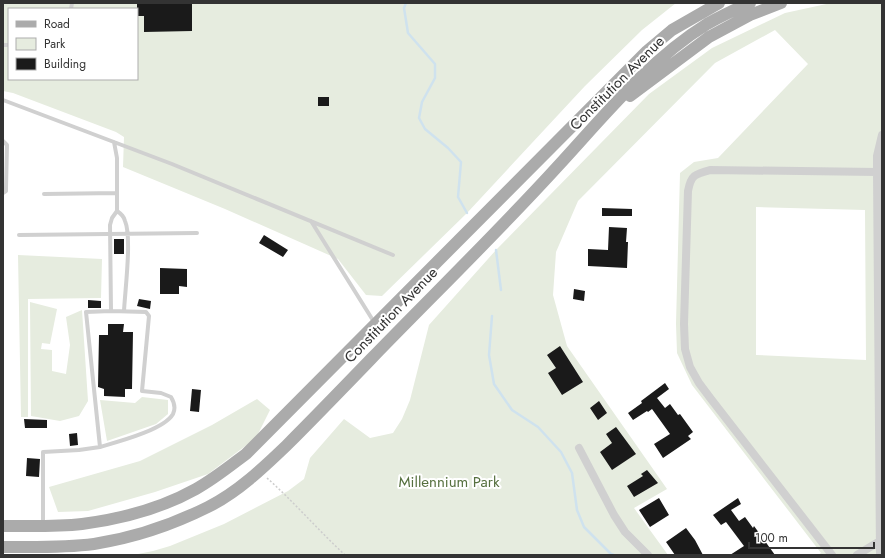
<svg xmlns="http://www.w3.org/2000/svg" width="885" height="558" font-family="Jost,sans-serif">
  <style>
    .green { fill: #e6ecdf; fill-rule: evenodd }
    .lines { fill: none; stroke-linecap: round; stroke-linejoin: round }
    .stream { stroke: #cfe2ee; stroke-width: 2.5 }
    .building { fill: #1a1a1a }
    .path { stroke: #cdcdcd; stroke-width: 1.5; stroke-dasharray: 2 2; stroke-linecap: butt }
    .service { stroke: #d0d0d0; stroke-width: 4 }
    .minor { stroke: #d0d0d0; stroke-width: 8 }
    .primary { stroke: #ababab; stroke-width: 12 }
    .labels { text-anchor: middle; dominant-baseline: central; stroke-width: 4; stroke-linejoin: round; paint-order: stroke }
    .street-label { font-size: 15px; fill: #333; stroke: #fff }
    .park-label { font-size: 15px; fill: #56703f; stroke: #fff }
  </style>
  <rect width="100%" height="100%" fill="#fff"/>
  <!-- green -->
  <path class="green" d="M 3,3 L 676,3 L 642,30 L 585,86 L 467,213 L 382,296 L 366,295 L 338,259 L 225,209 L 123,167 L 124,137 L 116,132 L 13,93 L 3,91 ZM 9,9 L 137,9 L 137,79 L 9,79 Z
    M 831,3 L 882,3 L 882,555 L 818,555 L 821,553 L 692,385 L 677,353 L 676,324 L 680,173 L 694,162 L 718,158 L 808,64 L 775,30 L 715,63 L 578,201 L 556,252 L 553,295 L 567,346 L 667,489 L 634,508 L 668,555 L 133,555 L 153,551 L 170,546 L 224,524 L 288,491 L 304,479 L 310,458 L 344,419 L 370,438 L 393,433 L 402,419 L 410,400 L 429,325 L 496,250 L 649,94 L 712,48 L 785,13 ZM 756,207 L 865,210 L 866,360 L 756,355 Z
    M 18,255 L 102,259 L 101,298 L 28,299 L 28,417 L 21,417 Z
    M 30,302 L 57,309 L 50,344 L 42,343 L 41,349 L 52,350 L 52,371 L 66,374 L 70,345 L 66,317 L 82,310 L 88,401 L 79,416 L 60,421 L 31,416 Z
    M 142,397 L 168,400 L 168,414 L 156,424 L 107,441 L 100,400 L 135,403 Z
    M 257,399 L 270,410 L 256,438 L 208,474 L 155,492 L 88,511 L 58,512 L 49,487 L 140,461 L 212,425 Z"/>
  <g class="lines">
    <!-- stream -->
    <path class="stream" d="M 406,3 L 404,8 L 408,33 L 435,64 L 435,78 L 422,102 L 419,118 L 425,129 L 448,148 L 461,162 L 458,197 L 467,213
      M 496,250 L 501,290
      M 492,316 L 489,355 L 494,384 L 512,410 L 538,427 L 561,452 L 572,473 L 577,510 L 584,527 L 611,554 L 614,555"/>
  </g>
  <!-- building -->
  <path class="building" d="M 137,3 L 192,3 L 192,31 L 144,32 L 144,16 L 137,16 Z
    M 318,97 L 329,97 L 329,106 L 318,106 Z
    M 602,208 L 632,209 L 632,216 L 602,216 Z
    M 609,227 L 627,228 L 626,242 L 628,242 L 627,268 L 588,266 L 588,249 L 608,250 Z
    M 264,235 L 288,250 L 283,257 L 259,243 Z
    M 114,239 L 124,239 L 124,254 L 114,254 Z
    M 160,268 L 187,269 L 187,287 L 179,286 L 179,294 L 160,294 Z
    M 574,289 L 585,291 L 584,301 L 573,299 Z
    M 139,299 L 151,301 L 150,309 L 137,306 Z
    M 88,300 L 101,301 L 101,308 L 88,308 Z
    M 108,324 L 124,324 L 123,332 L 133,332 L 132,389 L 125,389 L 125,397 L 104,396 L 104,389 L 98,387 L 99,335 L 108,335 Z
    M 560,346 L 583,382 L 562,395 L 548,373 L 556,368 L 547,355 Z
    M 665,383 L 669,389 L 657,398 L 665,408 L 670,404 L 678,415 L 680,414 L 693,432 L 688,436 L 691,439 L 663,458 L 654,444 L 670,434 L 652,409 L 648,412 L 647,411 L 633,420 L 628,413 L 642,403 L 641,401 Z
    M 192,389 L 201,390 L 199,412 L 190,411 Z
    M 599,401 L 607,413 L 598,420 L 590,408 Z
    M 24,419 L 47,420 L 47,428 L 25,428 Z
    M 616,427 L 636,454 L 612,470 L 600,452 L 612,443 L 606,434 Z
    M 77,433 L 78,445 L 70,446 L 69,434 Z
    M 27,458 L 40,459 L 39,477 L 26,476 Z
    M 647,470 L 658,483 L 634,497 L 627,486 L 643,476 L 641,474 Z
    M 659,498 L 669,515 L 650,527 L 639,510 Z
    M 738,498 L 741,504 L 731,510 L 739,521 L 745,517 L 753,528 L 754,526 L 775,555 L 730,555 L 744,546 L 726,522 L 721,525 L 713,515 Z
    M 686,528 L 695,540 L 703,555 L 675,555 L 666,542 Z"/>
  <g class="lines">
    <!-- path -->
    <path class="path" d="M 267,478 C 294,502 318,530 345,555"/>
    <!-- service -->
    <path class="service" d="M 71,9 L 72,3
      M 3,45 L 9,45
      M 3,100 L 172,164 L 393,255
      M 3,141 L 7,145 L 6,188 L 6,191 L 3,193
      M 44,194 L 117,193
      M 117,211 C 121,214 124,216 125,221 C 132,237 125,291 124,311
      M 311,221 L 374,322
      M 19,235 L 197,233
      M 111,311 L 146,312 L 149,316 L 142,391 L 161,393 L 171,397 C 174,402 176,408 173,414 C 164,430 117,442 100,447 L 86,312 Z
      M 111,311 L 110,225 L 112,218 L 117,211 L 117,158 L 114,142
      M 43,525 L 43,452 L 79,450 L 100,447"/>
    <!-- minor -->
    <path class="minor" d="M 579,448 L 614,515 L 625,532 L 648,555
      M 832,555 L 711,399 L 699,383 L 690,367 L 685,349 L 684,324 L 688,191 C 691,175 695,174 710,170 L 877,172
      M 857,555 L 880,541
      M 880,555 L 877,172 L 877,156 L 882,135"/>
    <!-- primary -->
    <path class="primary" d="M 630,96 L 709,37 L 750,15 L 781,3
      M 3,526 C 29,526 56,527 82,524 C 121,519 162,508 196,489 C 214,479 230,466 246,454 L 647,51 L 672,30 L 719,3
      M 3,547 C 33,547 64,548 94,544 C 133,538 172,525 208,507 C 238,492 263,468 287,445 C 315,417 343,388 371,359 C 433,295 498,232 558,166 C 604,116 649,60 707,24 C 721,16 736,9 750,3"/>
  </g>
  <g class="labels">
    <!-- street labels -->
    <g class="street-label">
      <text transform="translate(617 83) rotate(-45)">Constitution Avenue</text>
      <text transform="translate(391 315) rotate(-46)">Constitution Avenue</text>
    </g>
    <!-- park labels -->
    <g class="park-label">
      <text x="449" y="482">Millennium Park</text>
    </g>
  </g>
  <!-- border -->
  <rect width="885" height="558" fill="none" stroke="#333333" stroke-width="8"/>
  <!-- legend -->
  <rect x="8" y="8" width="130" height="72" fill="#ffffff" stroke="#adadad"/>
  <rect x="16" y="21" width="20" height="6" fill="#ababab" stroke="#adadad"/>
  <text x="44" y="28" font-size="12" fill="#333333">Road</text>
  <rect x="16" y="38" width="20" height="12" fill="#e6ecdf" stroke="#adadad"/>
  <text x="44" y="48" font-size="12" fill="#333333">Park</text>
  <rect x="16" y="58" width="20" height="12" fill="#1a1a1a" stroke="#adadad"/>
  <text x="44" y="68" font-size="12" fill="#333333">Building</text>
  <!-- scale -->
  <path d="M749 542v6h125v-6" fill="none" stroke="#333333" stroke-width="2"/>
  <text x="755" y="542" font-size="12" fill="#333333" stroke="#ffffff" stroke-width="3" paint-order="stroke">100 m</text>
</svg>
